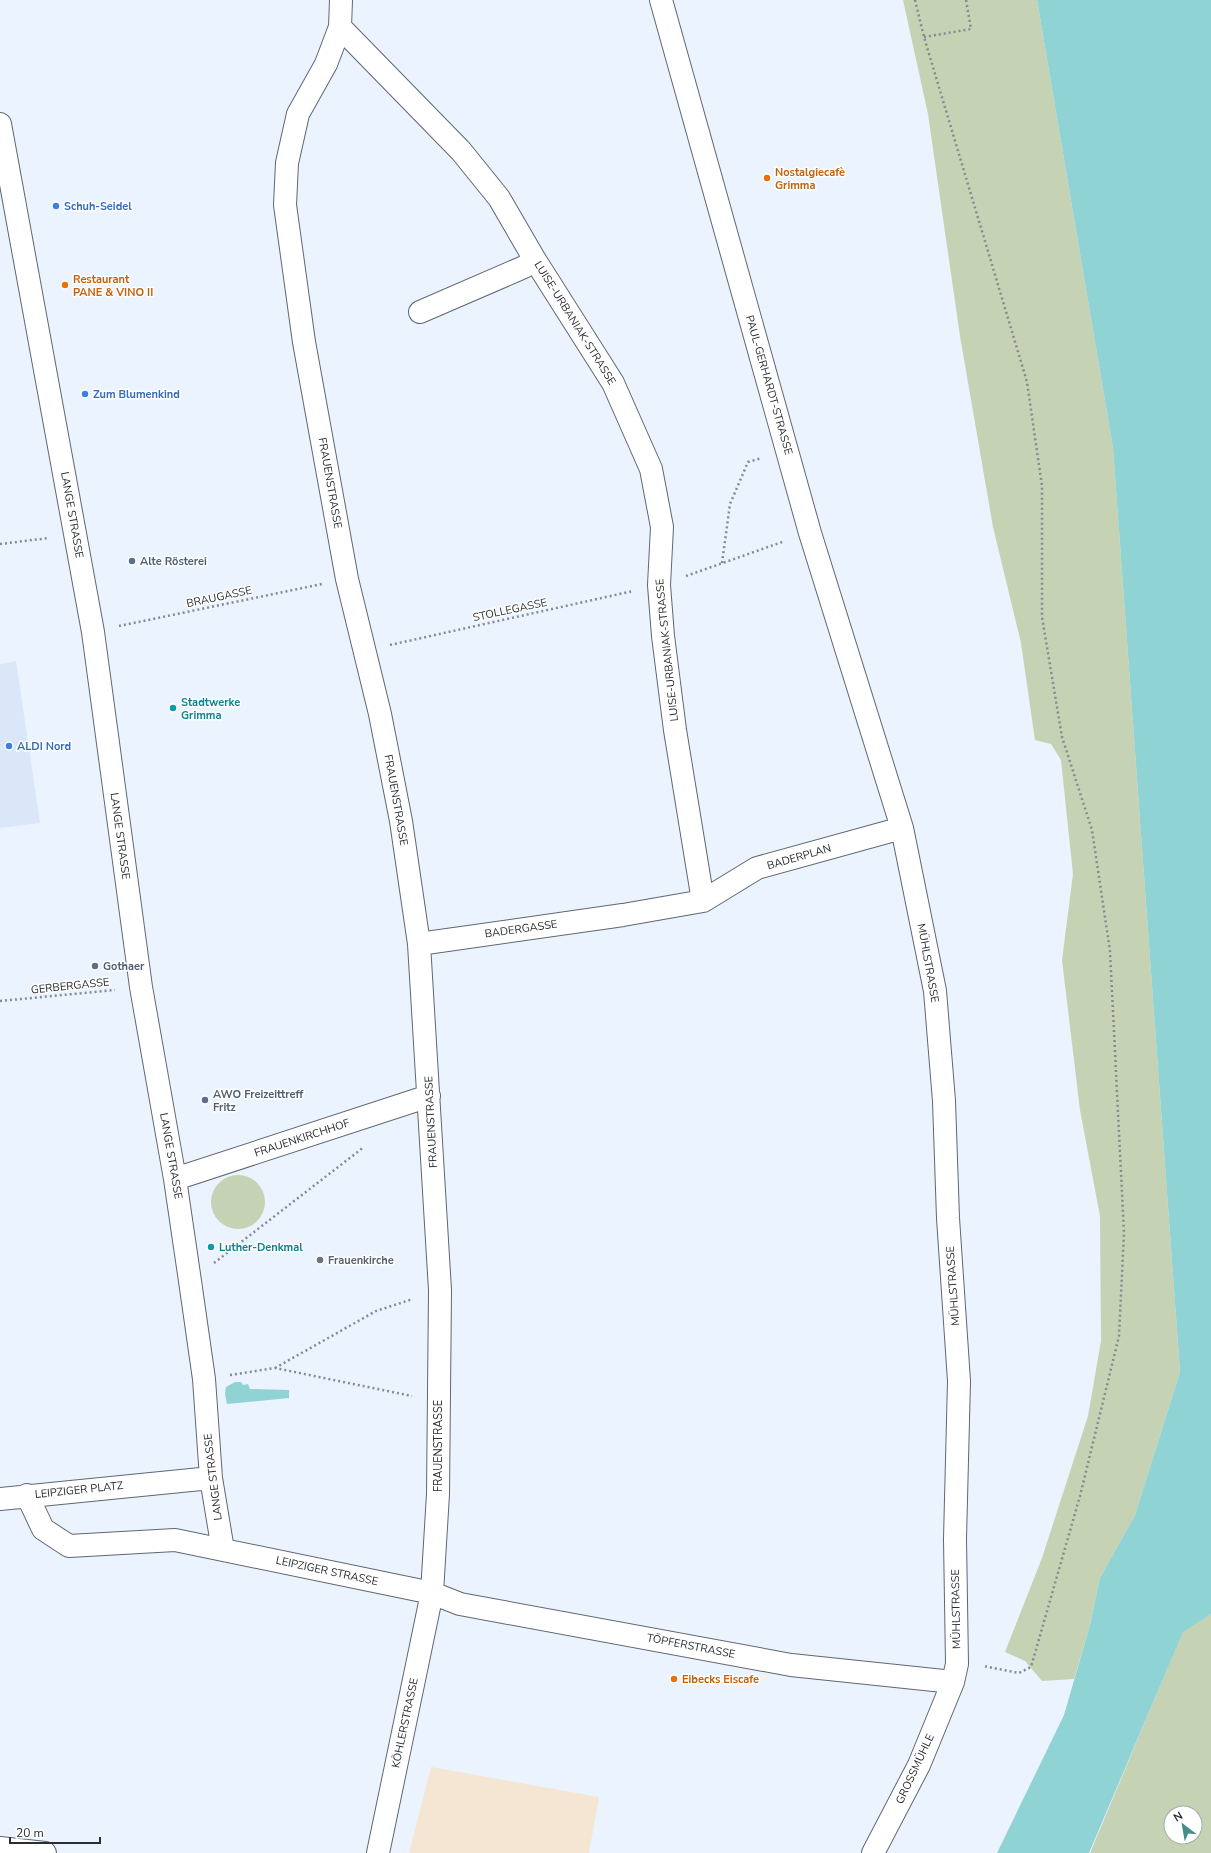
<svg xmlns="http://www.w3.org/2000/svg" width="1211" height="1853" font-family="'Nunito Sans',sans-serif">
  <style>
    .built { fill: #dae7f8 }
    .education { fill: #f5e6d3 }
    .green { fill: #c5d2b3; fill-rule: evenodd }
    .water { fill: #90d3d5 }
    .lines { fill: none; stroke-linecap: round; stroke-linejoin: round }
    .minor-casing { stroke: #606770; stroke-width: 24 }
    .path { stroke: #858a92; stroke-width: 2.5; stroke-dasharray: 2 3; stroke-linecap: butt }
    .minor { stroke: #fff; stroke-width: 22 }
    .food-dot { fill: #e8710a; stroke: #fff; stroke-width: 1.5 }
    .shop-dot { fill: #3f7fe0; stroke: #fff; stroke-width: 1.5 }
    .service-dot { fill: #5c6f8a; stroke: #fff; stroke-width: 1.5 }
    .culture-dot { fill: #0f9aa8; stroke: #fff; stroke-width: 1.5 }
    .worship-dot { fill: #6b7280; stroke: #fff; stroke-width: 1.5 }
    .labels { text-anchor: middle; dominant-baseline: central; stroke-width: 3; stroke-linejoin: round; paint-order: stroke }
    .food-label { font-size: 11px; font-weight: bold; fill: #c56008; stroke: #fff; text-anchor: start }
    .shop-label { font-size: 11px; font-weight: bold; fill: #366cbe; stroke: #fff; text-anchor: start }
    .street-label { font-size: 11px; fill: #2a2d31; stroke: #fff }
    .service-label { font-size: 11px; font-weight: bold; fill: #4e5e75; stroke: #fff; text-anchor: start }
    .culture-label { font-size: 11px; font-weight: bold; fill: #0d838f; stroke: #fff; text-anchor: start }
    .worship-label { font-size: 11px; font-weight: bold; fill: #5b616d; stroke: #fff; text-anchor: start }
  </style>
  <rect width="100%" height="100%" fill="#ebf3fe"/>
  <!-- built -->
  <path class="built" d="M 16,661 L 40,823 L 0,828 L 0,664 Z"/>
  <!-- education -->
  <path class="education" d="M 431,1767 L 599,1797 L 589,1853 L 409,1853 Z"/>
  <!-- green -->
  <path class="green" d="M 903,0 L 1037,0 L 1113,448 L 1180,1372 L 1135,1515 L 1100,1578 L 1090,1625 L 1074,1679 L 1042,1681 L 1025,1661 L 1005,1652 L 1042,1558 L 1088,1416 L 1101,1341 L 1100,1216 L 1080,1110 L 1062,960 L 1073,874 L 1061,760 L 1051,744 L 1035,740 L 1021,643 L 993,527 L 960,336 L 928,114 Z
    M211 1202a27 27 0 1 1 54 0a27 27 0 1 1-54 0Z
    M 1211,1614 L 1211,1853 L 1090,1853 L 1183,1631 ZM 1171,1813 L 1195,1813 L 1195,1837 L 1171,1837 Z"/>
  <!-- water -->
  <path class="water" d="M 1037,0 L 1211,0 L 1211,1614 L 1183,1632 L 1089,1853 L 997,1853 L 1064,1715 L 1090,1625 L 1100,1578 L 1135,1515 L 1180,1372 L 1113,448 Z
    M 235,1382 L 241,1382 L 243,1385 L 248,1384 L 250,1389 L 289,1390 L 289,1398 L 227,1404 L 225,1394 L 226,1387 Z"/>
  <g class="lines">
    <!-- minor casing -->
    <g class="minor-casing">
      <path id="minor" d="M 341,0 L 340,27 L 326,64 L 298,114 L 287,163 L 285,205 L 304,342 L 347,579 L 380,714 L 401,821 L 419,944 L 440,1290 L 438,1494 L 432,1593 L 378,1853
        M 661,0 L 810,533 L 902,828 L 935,991 L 944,1101 L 948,1218 L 959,1381 L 955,1539 L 957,1664 L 953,1682 L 919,1765 L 873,1853
        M 340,27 L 461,151 L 499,198 L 535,260 L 613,383 L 651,469 L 662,527 L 659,585 L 663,636 L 675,730 L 703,901
        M 0,124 L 93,632 L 141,987 L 175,1179 L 190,1281 L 204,1379 L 211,1478 L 223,1550
        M 420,312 L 524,267 L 535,260
        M 419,944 L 623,915 L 703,901 L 757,868 L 902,828
        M 175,1179 L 429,1096
        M 27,1495 L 43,1529 L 69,1546 L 175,1540 L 432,1593 L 460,1604 L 791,1665 L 953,1682
        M 0,1499 L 211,1478
        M 0,1848 L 45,1853"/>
    </g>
    <!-- path -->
    <path class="path" d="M 915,0 L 924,37 L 1027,382 L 1042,486 L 1042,617 L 1062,737 L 1092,830 L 1110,951 L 1124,1233 L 1119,1336 L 1080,1496 L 1031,1667 L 1019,1673 L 983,1666
      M 924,37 L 971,29 L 966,0
      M 0,544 L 49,538
      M 722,563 L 730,504 L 748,462 L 762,458
      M 686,576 L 785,541
      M 119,626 L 322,584
      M 390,645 L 633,591
      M 0,1001 L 115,990
      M 214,1263 L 364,1147
      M 275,1368 L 376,1311 L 413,1299
      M 230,1375 L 275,1368 L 412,1396"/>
    <!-- minor -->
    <use href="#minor" class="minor"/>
  </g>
  <!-- markers -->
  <g class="food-dot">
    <circle cx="767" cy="178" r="4"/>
    <circle cx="65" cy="285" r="4"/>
    <circle cx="674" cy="1679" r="4"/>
  </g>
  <g class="shop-dot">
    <circle cx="56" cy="206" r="4"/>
    <circle cx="85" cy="394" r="4"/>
    <circle cx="9" cy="746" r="4"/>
  </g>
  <g class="service-dot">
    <circle cx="132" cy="561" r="4"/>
    <circle cx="95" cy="966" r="4"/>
    <circle cx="205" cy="1100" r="4"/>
  </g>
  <g class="culture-dot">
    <circle cx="173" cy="708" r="4"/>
    <circle cx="211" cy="1247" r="4"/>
  </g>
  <circle class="worship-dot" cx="320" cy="1260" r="4"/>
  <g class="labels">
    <!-- food labels -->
    <g class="food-label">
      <text x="775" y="172">Nostalgiecafè<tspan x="775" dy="13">Grimma</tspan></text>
      <text x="73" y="279">Restaurant<tspan x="73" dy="13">PANE &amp; VINO II</tspan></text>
      <text x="682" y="1679">Eibecks Eiscafe</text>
    </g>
    <!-- shop labels -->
    <g class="shop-label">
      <text x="64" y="206">Schuh-Seidel</text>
      <text x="93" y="394">Zum Blumenkind</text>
      <text x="17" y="746">ALDI Nord</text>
    </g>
    <!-- street labels -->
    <g class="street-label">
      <text transform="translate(575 323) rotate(58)">LUISE-URBANIAK-STRASSE</text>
      <text transform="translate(769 385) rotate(74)">PAUL-GERHARDT-STRASSE</text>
      <text transform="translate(330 483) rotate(80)">FRAUENSTRASSE</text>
      <text transform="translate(72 515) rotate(80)">LANGE STRASSE</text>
      <text transform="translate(219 597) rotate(-12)">BRAUGASSE</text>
      <text transform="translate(510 610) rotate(-12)">STOLLEGASSE</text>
      <text transform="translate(667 650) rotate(-96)">LUISE-URBANIAK-STRASSE</text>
      <text transform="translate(396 800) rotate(80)">FRAUENSTRASSE</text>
      <text transform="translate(120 836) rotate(82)">LANGE STRASSE</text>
      <text transform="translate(799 857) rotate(-16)">BADERPLAN</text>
      <text transform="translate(521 929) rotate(-8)">BADERGASSE</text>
      <text transform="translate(928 963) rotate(80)">MÜHLSTRASSE</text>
      <text transform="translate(70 986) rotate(-6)">GERBERGASSE</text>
      <text transform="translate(431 1122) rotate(-93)">FRAUENSTRASSE</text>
      <text transform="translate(302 1138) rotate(-18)">FRAUENKIRCHHOF</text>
      <text transform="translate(171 1156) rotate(80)">LANGE STRASSE</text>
      <text transform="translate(953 1286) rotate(-94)">MÜHLSTRASSE</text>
      <text transform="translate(438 1446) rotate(-90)">FRAUENSTRASSE</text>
      <text transform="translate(213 1477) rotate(-97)">LANGE STRASSE</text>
      <text transform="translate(79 1490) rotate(-6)">LEIPZIGER PLATZ</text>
      <text transform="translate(327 1571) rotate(12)">LEIPZIGER STRASSE</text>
      <text transform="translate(956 1609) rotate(-91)">MÜHLSTRASSE</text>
      <text transform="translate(691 1646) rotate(11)">TÖPFERSTRASSE</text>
      <text transform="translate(405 1723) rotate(-78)">KÖHLERSTRASSE</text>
      <text transform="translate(915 1769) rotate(-65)">GROSSMÜHLE</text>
    </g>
    <!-- service labels -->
    <g class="service-label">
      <text x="140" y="561">Alte Rösterei</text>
      <text x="103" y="966">Gothaer</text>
      <text x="213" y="1094">AWO Freizeittreff<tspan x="213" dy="13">Fritz</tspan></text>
    </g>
    <!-- culture labels -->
    <g class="culture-label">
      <text x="181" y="702">Stadtwerke<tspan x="181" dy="13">Grimma</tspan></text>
      <text x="219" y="1247">Luther-Denkmal</text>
    </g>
    <!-- worship labels -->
    <g class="worship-label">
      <text x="328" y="1260">Frauenkirche</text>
    </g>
  </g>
  <!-- north arrow -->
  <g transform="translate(1183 1825) rotate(329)"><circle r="19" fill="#ffffff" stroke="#aaabad"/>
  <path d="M0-3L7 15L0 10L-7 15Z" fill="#458d8b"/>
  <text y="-6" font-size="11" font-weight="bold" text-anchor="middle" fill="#2a2d31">N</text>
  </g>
  <!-- scale -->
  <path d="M10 1837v6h90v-6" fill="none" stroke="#2a2d31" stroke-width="2"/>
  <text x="16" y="1837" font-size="12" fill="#2a2d31" stroke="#ffffff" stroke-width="3" paint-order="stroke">20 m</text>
</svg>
